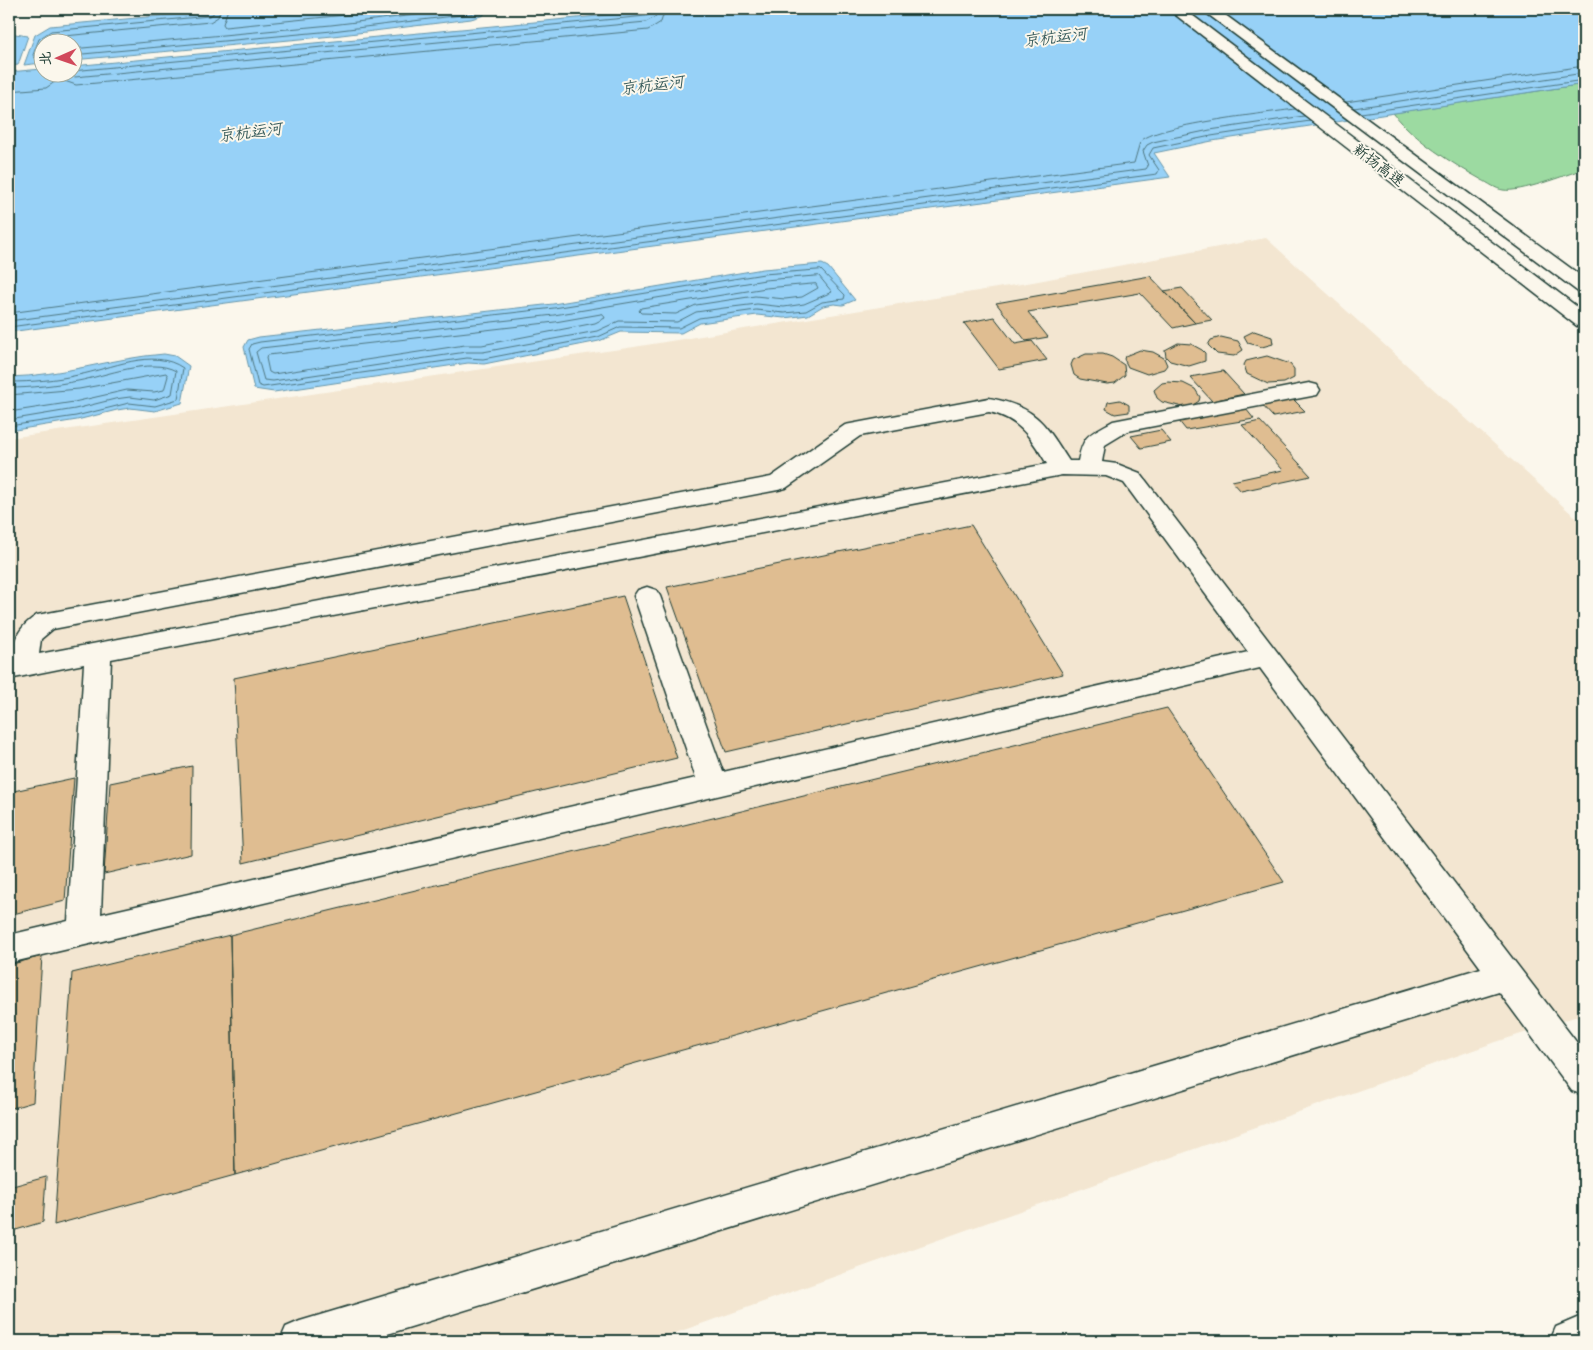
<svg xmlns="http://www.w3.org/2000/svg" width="1593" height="1350" font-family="Itim,'LXGW WenKai TC',sans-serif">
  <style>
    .built { fill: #f3e6d1 }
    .green { fill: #9cdaa1; stroke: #5e8c6a }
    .water { fill: #97d1f7; stroke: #6796a9 }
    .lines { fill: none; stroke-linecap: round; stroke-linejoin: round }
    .shore { stroke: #4f7882; stroke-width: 1 }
    .building { fill: #dfbd91; stroke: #1f3d34 }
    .minor-casing { stroke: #1f3d34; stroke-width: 3 }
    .major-casing { stroke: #1f3d34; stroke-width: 3 }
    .highway-casing { stroke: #1f3d34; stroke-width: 3 }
    .minor { fill: #fbf7ec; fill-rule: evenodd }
    .major { fill: #fbf7ec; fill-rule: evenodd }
    .highway { fill: #fbf7ec; fill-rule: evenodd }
    .labels { text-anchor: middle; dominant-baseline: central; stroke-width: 4; stroke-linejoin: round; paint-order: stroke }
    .far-street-label { font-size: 15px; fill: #1f3d34; stroke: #fbf7ec }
    .far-water-label { font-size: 16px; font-style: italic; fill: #375b5b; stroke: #fbf7ec }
  </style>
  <rect width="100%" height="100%" fill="#fbf7ec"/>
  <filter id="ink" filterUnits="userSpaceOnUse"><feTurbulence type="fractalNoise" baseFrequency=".02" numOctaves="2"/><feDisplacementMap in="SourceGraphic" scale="10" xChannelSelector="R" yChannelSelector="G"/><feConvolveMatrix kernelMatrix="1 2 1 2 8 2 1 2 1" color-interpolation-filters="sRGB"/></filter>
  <g filter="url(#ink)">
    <!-- built -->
    <path class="built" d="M 1266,238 L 1584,525 L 1584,1014 L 1496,1042 L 653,1341 L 9,1341 L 9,438 L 634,347 L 1033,282 Z"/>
    <!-- green -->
    <path class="green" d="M 1584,84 L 1584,169 C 1565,175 1520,193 1503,190 C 1496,189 1488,183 1482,180 C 1450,162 1417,142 1393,113 Z"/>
    <!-- water -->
    <path class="water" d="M 234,9 L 484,9 L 484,15 L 471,19 L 333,36 L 73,60 L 72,42 L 42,42 L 42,63 L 24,65 L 35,35 L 50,26 Z
      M 671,9 L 1584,9 L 1584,84 L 1212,141 L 1154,153 L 1170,177 L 9,332 L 9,72 L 42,69 L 42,72 L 72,72 L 73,66 Z
      M 9,33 L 28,36 L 18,65 L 9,66 Z
      M 822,264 L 828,267 L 855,300 L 843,305 L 834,304 L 823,306 L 808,315 L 784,318 L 757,315 L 700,323 L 681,333 L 621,332 L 599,341 L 484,364 L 468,363 L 274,392 L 254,389 L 244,347 L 248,340 L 259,337 L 553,304 L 763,269 Z
      M 164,354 L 175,356 L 189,366 L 182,403 L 155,411 L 130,408 L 117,410 L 77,420 L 9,431 L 9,377 C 62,376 112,358 164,354 Z"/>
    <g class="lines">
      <!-- shore -->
      <path class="shore" d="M 228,9 L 223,24 L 225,27 L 406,9
        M 45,42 L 54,37 L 210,22 L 218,17 L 221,9
        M 72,49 L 331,25 L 465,9
        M 72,55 L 332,31 L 470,14 L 478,12 L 479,9
        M 42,58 L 35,58 L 33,55 L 39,39 L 51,31 L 209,16 L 213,14 L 214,9
        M 72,71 L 646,16 L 650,14 L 651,9
        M 64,72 L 75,77 L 646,22 L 655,17 L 658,9
        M 9,91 L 46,88 L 59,79 L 76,85 L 648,30 L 661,22 L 665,9
        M 1346,102 L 1584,66
        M 1354,108 L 1584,73
        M 1361,113 L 1584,80
        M 821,270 L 845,295 L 844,299 L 822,302 L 806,311 L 784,313 L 756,310 L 699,318 L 679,328 L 620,327 L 598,337 L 483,359 L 467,358 L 263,387 L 258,385 L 249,349 L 252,344 L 260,342 L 554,308 L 764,274 Z
        M 819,276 L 832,292 L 804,304 L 784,307 L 757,304 L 724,308 L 696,312 L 677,322 L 619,321 L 597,331 L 483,352 L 466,352 L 273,381 L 264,380 L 256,352 L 261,348 L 554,315 L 765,280 Z
        M 816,284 L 818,288 L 802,297 L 785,299 L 755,296 L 696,305 L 676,314 L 641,313 L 639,311 L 641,308 L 766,288 Z
        M 9,313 L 1134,163 L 1140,142 C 1153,125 1268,113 1295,109
        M 603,314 L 605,318 L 595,323 L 482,345 L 465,345 L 273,374 L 269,372 L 266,358 L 268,355 L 555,322 Z
        M 9,321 L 1146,169 L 1148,166 L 1143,151 L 1147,145 L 1153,142 L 1210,130 L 1304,116
        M 9,327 L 1157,174 L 1159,170 L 1149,155 L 1153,148 L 1211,136 L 1310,121
        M 9,382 C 32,382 56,380 78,375 C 110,369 153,347 183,368 L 178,399 L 155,406 L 129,403 L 76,416 L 9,426
        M 9,388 C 32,388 55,385 78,381 C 105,376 151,357 176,371 L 172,394 L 154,400 L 130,397 L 115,399 L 75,409 L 9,420
        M 9,395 L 79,389 L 166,373 L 168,376 L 164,390 L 154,392 L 127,390 L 74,402 L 9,412"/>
    </g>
    <!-- building -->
    <path class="building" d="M 1150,276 L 1195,323 L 1173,328 L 1140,293 L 1028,312 L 1048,337 L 1026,341 L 996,303 Z
      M 1182,288 L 1212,320 L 1195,323 L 1164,291 Z
      M 994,317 L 1015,344 L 1032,341 L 1047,360 L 999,369 L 964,323 Z
      M 1254,331 L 1272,337 L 1273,344 L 1262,347 L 1248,343 L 1244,336 Z
      M 1221,337 L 1238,341 L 1243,350 L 1234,356 L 1217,354 L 1208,345 L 1211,340 Z
      M 1178,343 L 1191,344 L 1202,350 L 1205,353 L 1205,361 L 1189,366 L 1170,361 L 1166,357 L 1165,350 Z
      M 1140,350 L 1153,352 L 1164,358 L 1167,365 L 1164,369 L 1147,374 L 1128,367 L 1124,359 L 1125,356 Z
      M 1086,354 L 1103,354 L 1112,357 L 1124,365 L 1125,375 L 1115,383 L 1107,384 L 1080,379 L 1074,375 L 1071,365 L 1073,360 Z
      M 1267,356 L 1290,364 L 1294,369 L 1294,378 L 1284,383 L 1268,384 L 1247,374 L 1244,365 L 1246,361 Z
      M 1223,371 L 1244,394 L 1212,401 L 1190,377 Z
      M 1168,382 L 1183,383 L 1195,389 L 1200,397 L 1199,401 L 1190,407 L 1183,407 L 1162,402 L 1157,398 L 1154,390 L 1162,383 Z
      M 1293,399 L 1305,411 L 1273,417 L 1261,404 Z
      M 1120,400 L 1129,405 L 1129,412 L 1115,414 L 1106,409 L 1108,402 Z
      M 1246,409 L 1254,419 L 1186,430 L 1178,420 Z
      M 1260,421 L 1311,476 L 1241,491 L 1232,481 L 1283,470 L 1242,425 Z
      M 1161,430 L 1171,442 L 1141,448 L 1131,436 Z
      M 971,525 L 1063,674 L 726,752 L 667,587 Z
      M 623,596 L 677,758 L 243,863 L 234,678 Z
      M 1167,708 L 1284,882 L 235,1175 L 230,935 Z
      M 192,766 L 191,854 L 104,874 L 110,783 Z
      M 74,778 L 65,901 L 9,915 L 9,792 Z
      M 230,935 L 235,1175 L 54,1225 L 72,973 Z
      M 42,956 L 33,1102 L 9,1109 L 9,965 Z
      M 46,1177 L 43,1222 L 9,1232 L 9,1187 Z"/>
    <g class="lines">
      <!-- minor casing -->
      <g class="minor-casing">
        <path id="minor" d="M 1309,383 L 1317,385 L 1320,390 L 1317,395 L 1128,431 L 1105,445 L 1102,462 L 1117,464 L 1140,473 L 1584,1052 L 1584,1095 L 1572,1091 L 1499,992 L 365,1341 L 280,1341 L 286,1327 L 300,1321 L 1481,968 L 1260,668 L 9,963 L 9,935 L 68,921 L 84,664 L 9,679 L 9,659 L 11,659 C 13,639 20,626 37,615 L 771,477 L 845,425 L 989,398 C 1036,407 1044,422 1069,461 L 1078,461 C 1084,433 1089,435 1113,421 ZM 989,412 C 1019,418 1032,439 1047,464 L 39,654 L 41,639 L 53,629 L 778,490 L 786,488 L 860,436 ZM 1062,475 L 1106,476 L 1124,483 L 1248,652 L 723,772 L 660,596 L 656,590 L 647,587 L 638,590 L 634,596 L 696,778 L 101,914 L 111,659 Z"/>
      </g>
      <!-- major casing -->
      <g class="major-casing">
        <path id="major" d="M 1584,1315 L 1584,1341 L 1550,1341 L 1556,1327 Z"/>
      </g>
      <!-- highway casing -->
      <g class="highway-casing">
        <path id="highway" d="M 1168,9 L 1184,9 L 1584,312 L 1584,328 L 1577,326 Z
          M 1201,9 L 1217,9 L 1584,278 L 1584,293 L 1577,291 Z"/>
      </g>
      <!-- minor -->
      <use href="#minor" class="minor"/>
      <!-- major -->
      <use href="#major" class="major"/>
      <!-- highway -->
      <use href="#highway" class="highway"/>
    </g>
  </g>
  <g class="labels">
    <!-- far-street labels -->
    <g class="far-street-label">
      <text transform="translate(1379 165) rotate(37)">新扬高速</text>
    </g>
    <!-- far-water labels -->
    <g class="far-water-label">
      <text transform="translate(1055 37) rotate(-7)">京杭运河</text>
      <text transform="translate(652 85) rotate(-7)">京杭运河</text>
      <text transform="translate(250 132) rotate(-7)">京杭运河</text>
    </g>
  </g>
  <!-- margin -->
  <rect width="1593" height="1350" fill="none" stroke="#fbf7ec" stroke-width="30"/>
  <rect x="15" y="15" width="1563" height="1320" fill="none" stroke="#1f3d34" stroke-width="2" filter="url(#ink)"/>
  <!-- north arrow -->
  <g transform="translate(58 58) rotate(268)"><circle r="24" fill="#fbf7ec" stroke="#a3ada2"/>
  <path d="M0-4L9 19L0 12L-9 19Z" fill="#d1495b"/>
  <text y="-8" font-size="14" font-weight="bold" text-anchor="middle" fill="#1f3d34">北</text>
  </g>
</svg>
